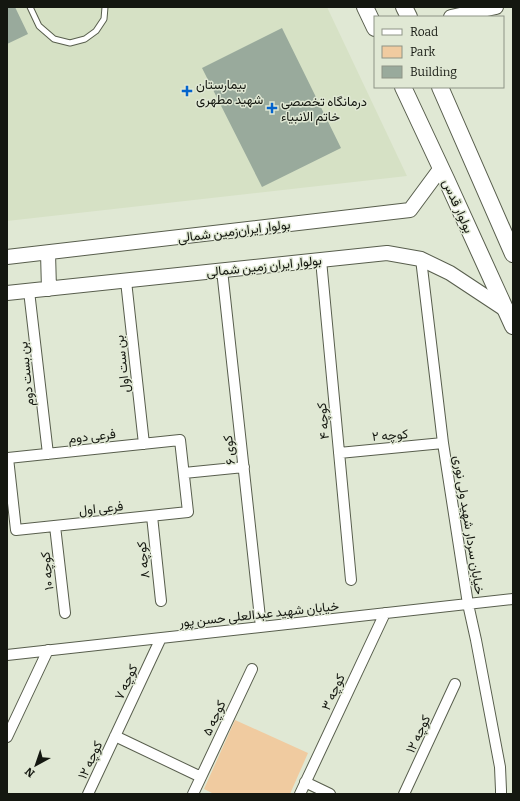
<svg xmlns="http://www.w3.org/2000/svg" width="520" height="801" font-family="Bitter,Vazirmatn,serif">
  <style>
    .built { fill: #d6e1c5 }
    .green { fill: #f0cba0 }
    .building { fill: #99aa9c }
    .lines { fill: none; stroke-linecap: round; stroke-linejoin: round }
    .lane-casing { stroke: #585e4d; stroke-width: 7 }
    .street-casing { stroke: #585e4d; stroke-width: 12 }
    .secondary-casing { stroke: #585e4d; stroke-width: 16 }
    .primary-casing { stroke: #585e4d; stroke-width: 18 }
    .lane { stroke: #fff; stroke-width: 5 }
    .street { stroke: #fff; stroke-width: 10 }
    .secondary { stroke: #fff; stroke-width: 14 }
    .primary { stroke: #fff; stroke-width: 16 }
    .poi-dot { fill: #0464cc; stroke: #e0e8d4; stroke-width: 1.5 }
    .labels { text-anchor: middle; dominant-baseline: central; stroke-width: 3; stroke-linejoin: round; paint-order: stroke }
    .poi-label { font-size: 13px; fill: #141710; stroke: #e0e8d4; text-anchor: start }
    .street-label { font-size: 13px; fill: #141710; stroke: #e0e8d4 }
  </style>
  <rect width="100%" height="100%" fill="#e0e8d4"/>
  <!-- built -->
  <path class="built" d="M 7,7 L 327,7 L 407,176 L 7,221 Z"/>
  <!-- green -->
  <path class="green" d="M 235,720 L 308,753 L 290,794 L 214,794 L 204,789 Z"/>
  <!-- building -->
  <path class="building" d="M 7,7 L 15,7 L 28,34 L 7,44 Z
    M 282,28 L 341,148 L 262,187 L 202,68 Z"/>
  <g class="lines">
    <!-- lane casing -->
    <g class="lane-casing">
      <path id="lane" d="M 30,7 L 39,26 L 54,39 L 70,43 L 85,39 L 96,31 L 104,19 L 105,7"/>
    </g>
    <!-- street casing -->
    <g class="street-casing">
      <path id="street" d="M 421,259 L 443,443 L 468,604 L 476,640 L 500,767 L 501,790 L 501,794
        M 321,260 L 351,580
        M 222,270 L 261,627
        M 126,281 L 144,444
        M 29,291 L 48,454
        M 180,440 L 188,512 L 16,530 L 8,458 Z
        M 339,453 L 443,443
        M 184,473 L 244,467
        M 152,516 L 161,601
        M 55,526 L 65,613
        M 7,655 L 513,599
        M 115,736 L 201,777
        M 7,737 L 48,650
        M 305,782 L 330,794
        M 88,794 L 161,638
        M 193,794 L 252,669
        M 300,794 L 385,613
        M 404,794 L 455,684"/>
    </g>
    <!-- secondary casing -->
    <g class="secondary-casing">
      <path id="secondary" d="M 451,17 L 496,7
        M 48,253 L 49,289
        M 7,257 L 410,210 L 441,168
        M 7,293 L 387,253 L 421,259 L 450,273 L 506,310"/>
    </g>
    <!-- primary casing -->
    <g class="primary-casing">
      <path id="primary" d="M 365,7 L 375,28
        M 404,7 L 409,17
        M 403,87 L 447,181 L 513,326
        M 440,87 L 513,254"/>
    </g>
    <!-- lane -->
    <use href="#lane" class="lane"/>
    <!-- street -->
    <use href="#street" class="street"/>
    <!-- secondary -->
    <use href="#secondary" class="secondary"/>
    <!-- primary -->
    <use href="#primary" class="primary"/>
  </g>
  <!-- markers -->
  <g class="poi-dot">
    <path d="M185 85h4v4h4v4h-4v4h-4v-4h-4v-4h4z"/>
    <path d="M270 102h4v4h4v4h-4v4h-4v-4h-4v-4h4z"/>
  </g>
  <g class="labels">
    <!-- poi labels -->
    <g class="poi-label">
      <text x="196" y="84">بیمارستان<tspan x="196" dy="15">شهید مطهری</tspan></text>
      <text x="281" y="101">درمانگاه تخصصی<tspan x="281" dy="15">خاتم الانبیاء</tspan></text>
    </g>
    <!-- street labels -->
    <g class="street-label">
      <text transform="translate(458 206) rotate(66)">بولوار قدس</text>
      <text transform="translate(234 231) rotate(-7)">بولوار ایران‌زمین شمالی</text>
      <text transform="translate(264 266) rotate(-6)">بولوار ایران زمین شمالی</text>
      <text transform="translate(122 364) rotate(-96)">بن ست اول</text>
      <text transform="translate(26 374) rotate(-96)">بن بست دوم</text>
      <text transform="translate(323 421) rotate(-95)">کوچه ۴</text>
      <text transform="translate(390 435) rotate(-5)">کوچه ۲</text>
      <text transform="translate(92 436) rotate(-6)">فرعی دوم</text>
      <text transform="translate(229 450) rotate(-96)">کوی ۶</text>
      <text transform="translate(101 508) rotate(-6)">فرعی اول</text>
      <text transform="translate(469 525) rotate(81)">خیابان سردار شهید ولی نوری</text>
      <text transform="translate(143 560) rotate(-96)">کوچه ۸</text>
      <text transform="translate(47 571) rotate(-96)">کوچه ۱۰</text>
      <text transform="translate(259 614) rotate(-6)">خیابان شهید عبدالعلی حسن پور</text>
      <text transform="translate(126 682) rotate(-65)">کوچه ۷</text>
      <text transform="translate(333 692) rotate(-65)">کوچه ۳</text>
      <text transform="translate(214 718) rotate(-65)">کوچه ۵</text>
      <text transform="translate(418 734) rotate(-65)">کوچه ۱۲</text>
      <text transform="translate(90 760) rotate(-65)">کوچه ۱۲</text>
    </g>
  </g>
  <!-- border -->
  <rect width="520" height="801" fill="none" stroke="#141710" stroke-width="16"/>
  <!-- legend -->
  <rect x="374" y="16" width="130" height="72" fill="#e0e8d4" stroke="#8e9486"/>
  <rect x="382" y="29" width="20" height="6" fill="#ffffff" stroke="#8e9486"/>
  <text x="410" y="36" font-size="12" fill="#141710">Road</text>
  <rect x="382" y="46" width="20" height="12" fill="#f0cba0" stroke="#8e9486"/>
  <text x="410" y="56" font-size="12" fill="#141710">Park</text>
  <rect x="382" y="66" width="20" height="12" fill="#99aa9c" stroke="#8e9486"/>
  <text x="410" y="76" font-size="12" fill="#141710">Building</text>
  <!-- north arrow -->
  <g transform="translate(36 765) rotate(220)" stroke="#e0e8d4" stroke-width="3" paint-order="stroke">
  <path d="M0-3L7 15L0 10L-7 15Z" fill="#141710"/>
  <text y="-6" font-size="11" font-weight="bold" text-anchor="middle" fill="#141710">N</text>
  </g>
</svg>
